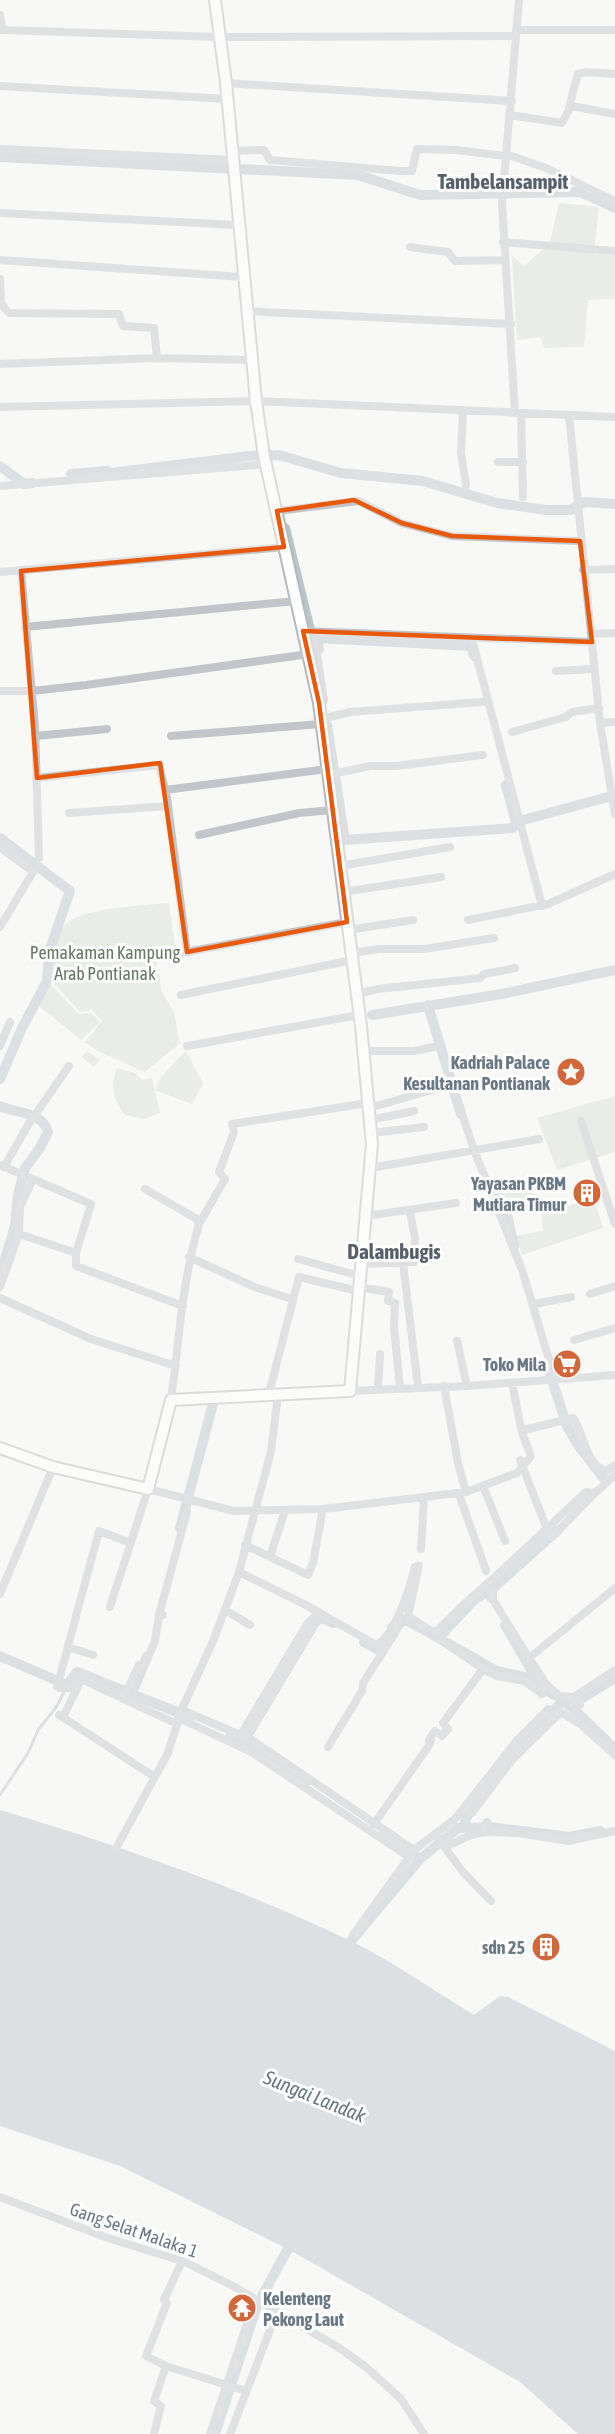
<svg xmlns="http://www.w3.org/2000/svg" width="615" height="2434" font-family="'Asap Condensed',sans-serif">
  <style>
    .green { fill: #d8ddd5 }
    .water { fill: #bcc4c9 }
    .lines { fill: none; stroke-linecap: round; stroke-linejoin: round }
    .stream { stroke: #bcc4c9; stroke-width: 3 }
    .canal { stroke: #bcc4c9; stroke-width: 10 }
    .secondary-casing { stroke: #b5b9bd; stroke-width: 14 }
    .street { stroke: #c2c5c9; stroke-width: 8 }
    .secondary { stroke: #fff; stroke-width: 10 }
    .marked { fill: none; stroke: #e8590c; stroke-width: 4.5; stroke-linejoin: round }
    .labels { text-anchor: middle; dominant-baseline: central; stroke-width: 6; stroke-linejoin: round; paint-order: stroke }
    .park-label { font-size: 18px; fill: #667764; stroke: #fff }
    .poi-label { font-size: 18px; font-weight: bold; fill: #6a7784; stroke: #fff; text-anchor: end }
    .street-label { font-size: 18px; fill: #6a7784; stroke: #fff }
    .water-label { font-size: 20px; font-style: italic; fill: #66777f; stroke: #fff }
    .quarter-label { font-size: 21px; font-weight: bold; fill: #57606a; stroke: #fff }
  </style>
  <rect width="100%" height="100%" fill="#f8f8f6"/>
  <!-- green -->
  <path class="green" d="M 559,203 L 599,207 L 594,254 L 615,255 L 615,299 L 588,300 L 584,347 L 544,348 L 541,337 L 517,340 L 512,255 L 524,266 L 550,243 Z
    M 169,903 L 175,946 L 153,946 L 162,992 L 174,1012 L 180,1043 L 145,1072 L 100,1052 L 85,1042 L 102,1021 L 92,1010 L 80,1012 L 53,982 C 53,968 55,935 66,924 C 83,907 144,906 169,903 Z
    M 49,983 L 79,1014 L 91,1013 L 100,1022 L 81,1040 L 39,1006 Z
    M 87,1051 L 100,1060 L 94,1067 L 82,1057 Z
    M 186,1051 L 203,1083 L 192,1104 L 155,1090 L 161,1077 Z
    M 117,1068 L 135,1073 L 142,1080 L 152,1078 L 160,1113 L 144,1119 L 125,1115 C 113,1099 110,1086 117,1068 Z
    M 615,1096 L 615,1152 L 557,1170 L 537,1118 Z
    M 527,1179 L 536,1199 L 563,1202 L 568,1206 L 594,1198 L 603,1228 L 522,1255 L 516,1236 L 543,1231 L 541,1206 L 509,1209 L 495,1187 Z"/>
  <!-- water -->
  <path class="water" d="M 0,1810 C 119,1845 237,1887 349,1940 C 392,1961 433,1990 474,2015 L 500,1996 L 508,1997 L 615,2051 L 615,2434 L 578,2434 L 520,2382 L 288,2249 L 120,2166 L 0,2126 Z"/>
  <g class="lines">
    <!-- stream -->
    <path class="stream" d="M 0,1795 L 28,1753 L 38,1730 L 57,1706 L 65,1690"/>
    <!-- canal -->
    <path class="canal" d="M 0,157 L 358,175 L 420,195 L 580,192 L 615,208
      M 263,456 L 279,455 L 341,473 L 423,481 L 497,503 L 546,510 L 570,510 L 585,502 L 615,504
      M 0,466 L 24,484 L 33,483
      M 71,474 L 107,471
      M 102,474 L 267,454 L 268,457
      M 285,528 L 316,655 L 323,700
      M 319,649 L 317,638 L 471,646 L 474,656
      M 327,725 L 345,840 L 513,828 L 516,822
      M 506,785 L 516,822 L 615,795
      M 0,838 L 70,891 L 49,952 L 47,981 L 22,1028 L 0,1079
      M 428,1005 L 461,1114
      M 372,1015 L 502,994 L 615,970
      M 0,1106 C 18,1114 42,1111 48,1132 L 40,1148 L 25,1168 L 18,1195 L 15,1226 L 0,1275
      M 490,1190 L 507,1214 L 514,1246
      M 549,1371 L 567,1426 L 578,1445 L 605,1480
      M 180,1528 L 213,1404
      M 491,1598 L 491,1590 L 558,1530
      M 505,1625 L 537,1680
      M 307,1634 L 316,1621 L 323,1618 L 333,1623
      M 439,1637 L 474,1600 L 491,1590
      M 364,1642 L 380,1651 L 402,1620 L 408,1621 L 497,1671 L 537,1680 L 540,1687 L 564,1700 L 615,1749
      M 0,1656 L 67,1685 L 77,1672 L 189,1717
      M 131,1695 L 147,1657
      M 569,1706 L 615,1678
      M 231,1735 L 307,1781
      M 463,1827 C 480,1777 528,1738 564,1700
      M 384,1834 L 420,1859
      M 351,1941 L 420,1859 L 458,1828 L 490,1827 L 570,1837 L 600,1831
      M 215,2434 L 258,2303 L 288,2249"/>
    <!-- secondary casing -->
    <g class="secondary-casing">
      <path id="secondary" d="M 0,1448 L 53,1467 L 148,1489 L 171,1400 L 350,1391 L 372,1144 L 361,1026 L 319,703 L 264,456 L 256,401 L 226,83 L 215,0"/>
    </g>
    <!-- street -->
    <path class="street" d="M 0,15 L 2,30
      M 0,30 L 219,37 L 516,36
      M 516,30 L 615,30
      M 226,83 L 512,101
      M 0,86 L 227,99
      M 569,107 L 578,74 L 586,72 L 615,74
      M 510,115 L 562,123 L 571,106 L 615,114
      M 0,149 L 232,160
      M 231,151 L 264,150 L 270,160 L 400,171 L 412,171 L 417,149 L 456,150 L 506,156
      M 506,154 L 546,168 L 615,201
      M 0,213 L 237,225
      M 503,242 L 615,251
      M 410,247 L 448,252 L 455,261 L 505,260
      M 0,260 L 242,277
      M 0,279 L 1,304 L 9,313 L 119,314 L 123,326 L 154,328 L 157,358
      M 246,311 L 511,324
      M 0,364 L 157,358 L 250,360
      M 0,407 L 256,401 L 615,417
      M 463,410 L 461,453 L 466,485
      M 515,413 L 502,203 L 519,0
      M 521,413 L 523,497
      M 569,415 L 600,723 L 615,814
      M 498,462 L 523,462
      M 0,486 L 267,464
      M 277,511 L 359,501 L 402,523 L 452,536 L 580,541
      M 583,570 L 615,569
      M 21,571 L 35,727 L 39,858
      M 0,572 L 284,547
      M 25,627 L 296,601
      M 303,631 L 592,642
      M 591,634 L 615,633
      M 472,639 L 542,906
      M 556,671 L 594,669
      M 0,691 L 32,691 L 86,685 L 309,654
      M 321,719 L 350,712 L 482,702
      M 600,723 L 615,722
      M 512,732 L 566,717 L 572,712 L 599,708
      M 36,736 L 107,729
      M 171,736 L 321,724
      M 328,775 L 370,766 L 396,766 L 483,755
      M 37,778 L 159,765 L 167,798 L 187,952
      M 165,790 L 327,769
      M 69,813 L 168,806
      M 199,835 L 299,813 L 332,810
      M 0,847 L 33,872 L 0,927
      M 340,866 L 450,847
      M 343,892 L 441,877
      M 468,920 L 548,904 L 615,874
      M 348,930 L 413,920
      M 351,953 L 379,949 L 424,949 L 494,938
      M 171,955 L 347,922
      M 357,994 L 378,989 L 480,978 L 484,974 L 515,968
      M 181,995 L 352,960
      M 0,1046 L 10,1022
      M 187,1046 L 359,1015
      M 363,1051 L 414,1051 L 438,1046
      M 459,1104 L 474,1150 L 522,1270 L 555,1379
      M 369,1108 L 443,1087
      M 370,1120 L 414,1111
      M 581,1121 L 615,1224
      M 371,1133 L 424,1127
      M 0,1165 L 91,1204 L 76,1253 L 76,1266 L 183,1306
      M 4,1167 L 28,1125 L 69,1066
      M 371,1168 L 539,1139
      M 145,1189 L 197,1219 L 199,1224 C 182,1282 179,1341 171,1400
      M 366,1216 L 456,1203
      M 199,1224 L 225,1179 L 219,1172 L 234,1132 L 232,1124 L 368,1103
      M 19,1234 L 76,1253
      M 189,1257 L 257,1288 L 292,1299
      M 298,1259 L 360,1276
      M 403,1263 L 418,1387
      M 361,1264 L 414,1262 L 415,1238 L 410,1212
      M 0,1287 L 19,1234 L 20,1207 L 33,1179
      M 358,1287 L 389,1292 L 388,1301 L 395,1303 L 394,1327 L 400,1388
      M 590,1294 L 615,1286
      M 0,1298 L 91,1339 L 176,1366
      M 534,1304 L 571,1297
      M 574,1340 L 615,1328
      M 457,1341 L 467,1386
      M 444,1386 L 458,1463 L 466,1492
      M 378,1389 L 380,1354
      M 350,1391 L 467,1386 L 615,1375
      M 268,1397 L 299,1277 L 358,1291
      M 521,1427 L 524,1430 L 573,1418 C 585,1434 584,1463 606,1471 L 615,1465
      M 483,1486 L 505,1541
      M 595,1493 L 615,1475
      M 459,1494 L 486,1571
      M 245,1545 L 308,1575 L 313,1563 L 323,1509
      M 421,1549 L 424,1498
      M 270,1557 L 285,1510
      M 239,1572 L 304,1604 L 376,1645 C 395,1636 410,1587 415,1567 L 419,1566 L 408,1616 L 431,1631 L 436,1631 C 446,1623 454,1614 463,1605 C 505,1569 545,1530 586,1492 L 595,1493 L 552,1537 L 547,1529 L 520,1460
      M 493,1591 L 493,1600 L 529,1658
      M 0,1594 L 53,1467
      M 110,1607 L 148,1489 L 234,1511 L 323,1509 L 466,1492 L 517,1473 L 531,1456 L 522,1433 L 512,1383
      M 225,1610 L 250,1625
      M 159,1615 L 187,1512
      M 68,1647 L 93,1655
      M 483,1669 L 496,1676 L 524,1681 L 542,1694
      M 546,1684 L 529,1658 L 615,1588
      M 57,1687 L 99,1531 L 131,1543
      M 544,1687 L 546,1684 L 559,1696 L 574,1697 L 580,1705
      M 59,1688 L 70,1688 L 79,1680 L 83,1680 L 177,1724
      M 574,1697 L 615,1670
      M 123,1699 L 139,1665 L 145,1664 L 155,1641 L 159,1615 L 163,1615
      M 182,1710 L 252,1740 L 414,1850 L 455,1819 L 518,1739 L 548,1709 L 553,1716
      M 59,1715 L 155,1777
      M 63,1717 L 84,1674
      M 179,1718 L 253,1753 L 409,1857 L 353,1935
      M 240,1736 L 307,1624 L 319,1612
      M 247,1738 L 313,1628 L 307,1624
      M 328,1747 L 362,1691 L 363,1683 L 395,1633 L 391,1627
      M 465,1806 L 472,1813 L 511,1761 L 561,1712 L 580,1724 L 615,1755
      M 374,1824 L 430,1744 L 431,1741 L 429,1740 L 435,1731 L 442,1736 L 448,1729 L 443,1723 L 483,1669 L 441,1640
      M 485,1832 L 487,1822
      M 435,1834 L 463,1872 L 491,1901
      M 445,1847 L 471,1835 L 485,1832 L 518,1833 L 569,1841 L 615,1831
      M 115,1850 L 168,1753 L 181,1711 L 214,1639 L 239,1572 L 271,1451 L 278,1395
      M 0,2197 L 108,2238 L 185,2262 L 233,2286 L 341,2349 L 367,2368 L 401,2399 L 424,2434
      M 182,2261 L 164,2300 L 167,2303 L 146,2356 L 166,2366 L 246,2391
      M 154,2434 L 161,2406 L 154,2401 L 166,2366
      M 210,2434 L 255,2300
      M 230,2434 L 277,2312"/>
    <!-- secondary -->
    <use href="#secondary" class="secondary"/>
  </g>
  <!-- marked area -->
  <path d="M0 0H615V2434H0ZM 354,500 L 402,523 L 452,536 L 580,541 L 592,642 L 303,631 L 319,703 L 347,922 L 187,952 L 160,763 L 37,778 L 21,571 L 284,547 L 277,511 Z" fill="#f8f8f6" fill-opacity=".55" fill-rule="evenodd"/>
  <path class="marked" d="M 354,500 L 402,523 L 452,536 L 580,541 L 592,642 L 303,631 L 319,703 L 347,922 L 187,952 L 160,763 L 37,778 L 21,571 L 284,547 L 277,511 Z"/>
  <!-- icons -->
  <defs>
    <g id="sight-disc" transform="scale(1.5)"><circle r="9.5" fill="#d2673c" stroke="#fff"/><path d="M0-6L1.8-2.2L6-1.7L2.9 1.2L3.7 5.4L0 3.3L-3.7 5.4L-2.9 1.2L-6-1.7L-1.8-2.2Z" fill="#fff"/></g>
    <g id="building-disc" transform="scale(1.5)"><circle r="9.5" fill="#d2673c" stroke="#fff"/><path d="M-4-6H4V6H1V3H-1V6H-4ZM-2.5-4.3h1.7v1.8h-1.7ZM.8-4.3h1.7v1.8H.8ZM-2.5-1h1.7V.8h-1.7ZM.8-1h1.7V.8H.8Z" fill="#fff"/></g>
    <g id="supermarket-disc" transform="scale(1.5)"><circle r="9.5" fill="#d2673c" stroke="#fff"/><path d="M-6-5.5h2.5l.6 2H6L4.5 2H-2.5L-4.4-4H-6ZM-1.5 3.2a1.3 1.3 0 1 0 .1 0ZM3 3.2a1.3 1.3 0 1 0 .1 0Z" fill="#fff"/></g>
    <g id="temple-disc" transform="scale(1.5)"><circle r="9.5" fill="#d2673c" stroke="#fff"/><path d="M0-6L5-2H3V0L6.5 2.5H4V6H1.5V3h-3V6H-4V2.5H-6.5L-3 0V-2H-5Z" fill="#fff"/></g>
  </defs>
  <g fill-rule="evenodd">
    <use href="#sight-disc" x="571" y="1072"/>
    <use href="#building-disc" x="587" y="1193"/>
    <use href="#supermarket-disc" x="567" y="1364"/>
    <use href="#building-disc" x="546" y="1947"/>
    <use href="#temple-disc" x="242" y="2308"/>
  </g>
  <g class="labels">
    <!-- park labels -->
    <g class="park-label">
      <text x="105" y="952">Pemakaman Kampung<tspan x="105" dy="21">Arab Pontianak</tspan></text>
    </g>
    <!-- poi labels -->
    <g class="poi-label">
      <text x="550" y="1062">Kadriah Palace<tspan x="550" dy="21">Kesultanan Pontianak</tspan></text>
      <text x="566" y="1183">Yayasan PKBM<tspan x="566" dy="21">Mutiara Timur</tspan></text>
      <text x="546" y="1364">Toko Mila</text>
      <text x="525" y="1947">sdn 25</text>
      <text x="263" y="2298" text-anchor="start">Kelenteng<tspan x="263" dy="21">Pekong Laut</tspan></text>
    </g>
    <!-- street labels -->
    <g class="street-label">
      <text transform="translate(134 2230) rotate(19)">Gang Selat Malaka 1</text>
    </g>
    <!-- water labels -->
    <g class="water-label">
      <text transform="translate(315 2096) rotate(22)">Sungai Landak</text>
    </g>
    <!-- quarter labels -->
    <g class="quarter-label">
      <text x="503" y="181">Tambelansampit</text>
      <text x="394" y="1251">Dalambugis</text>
    </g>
  </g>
</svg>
